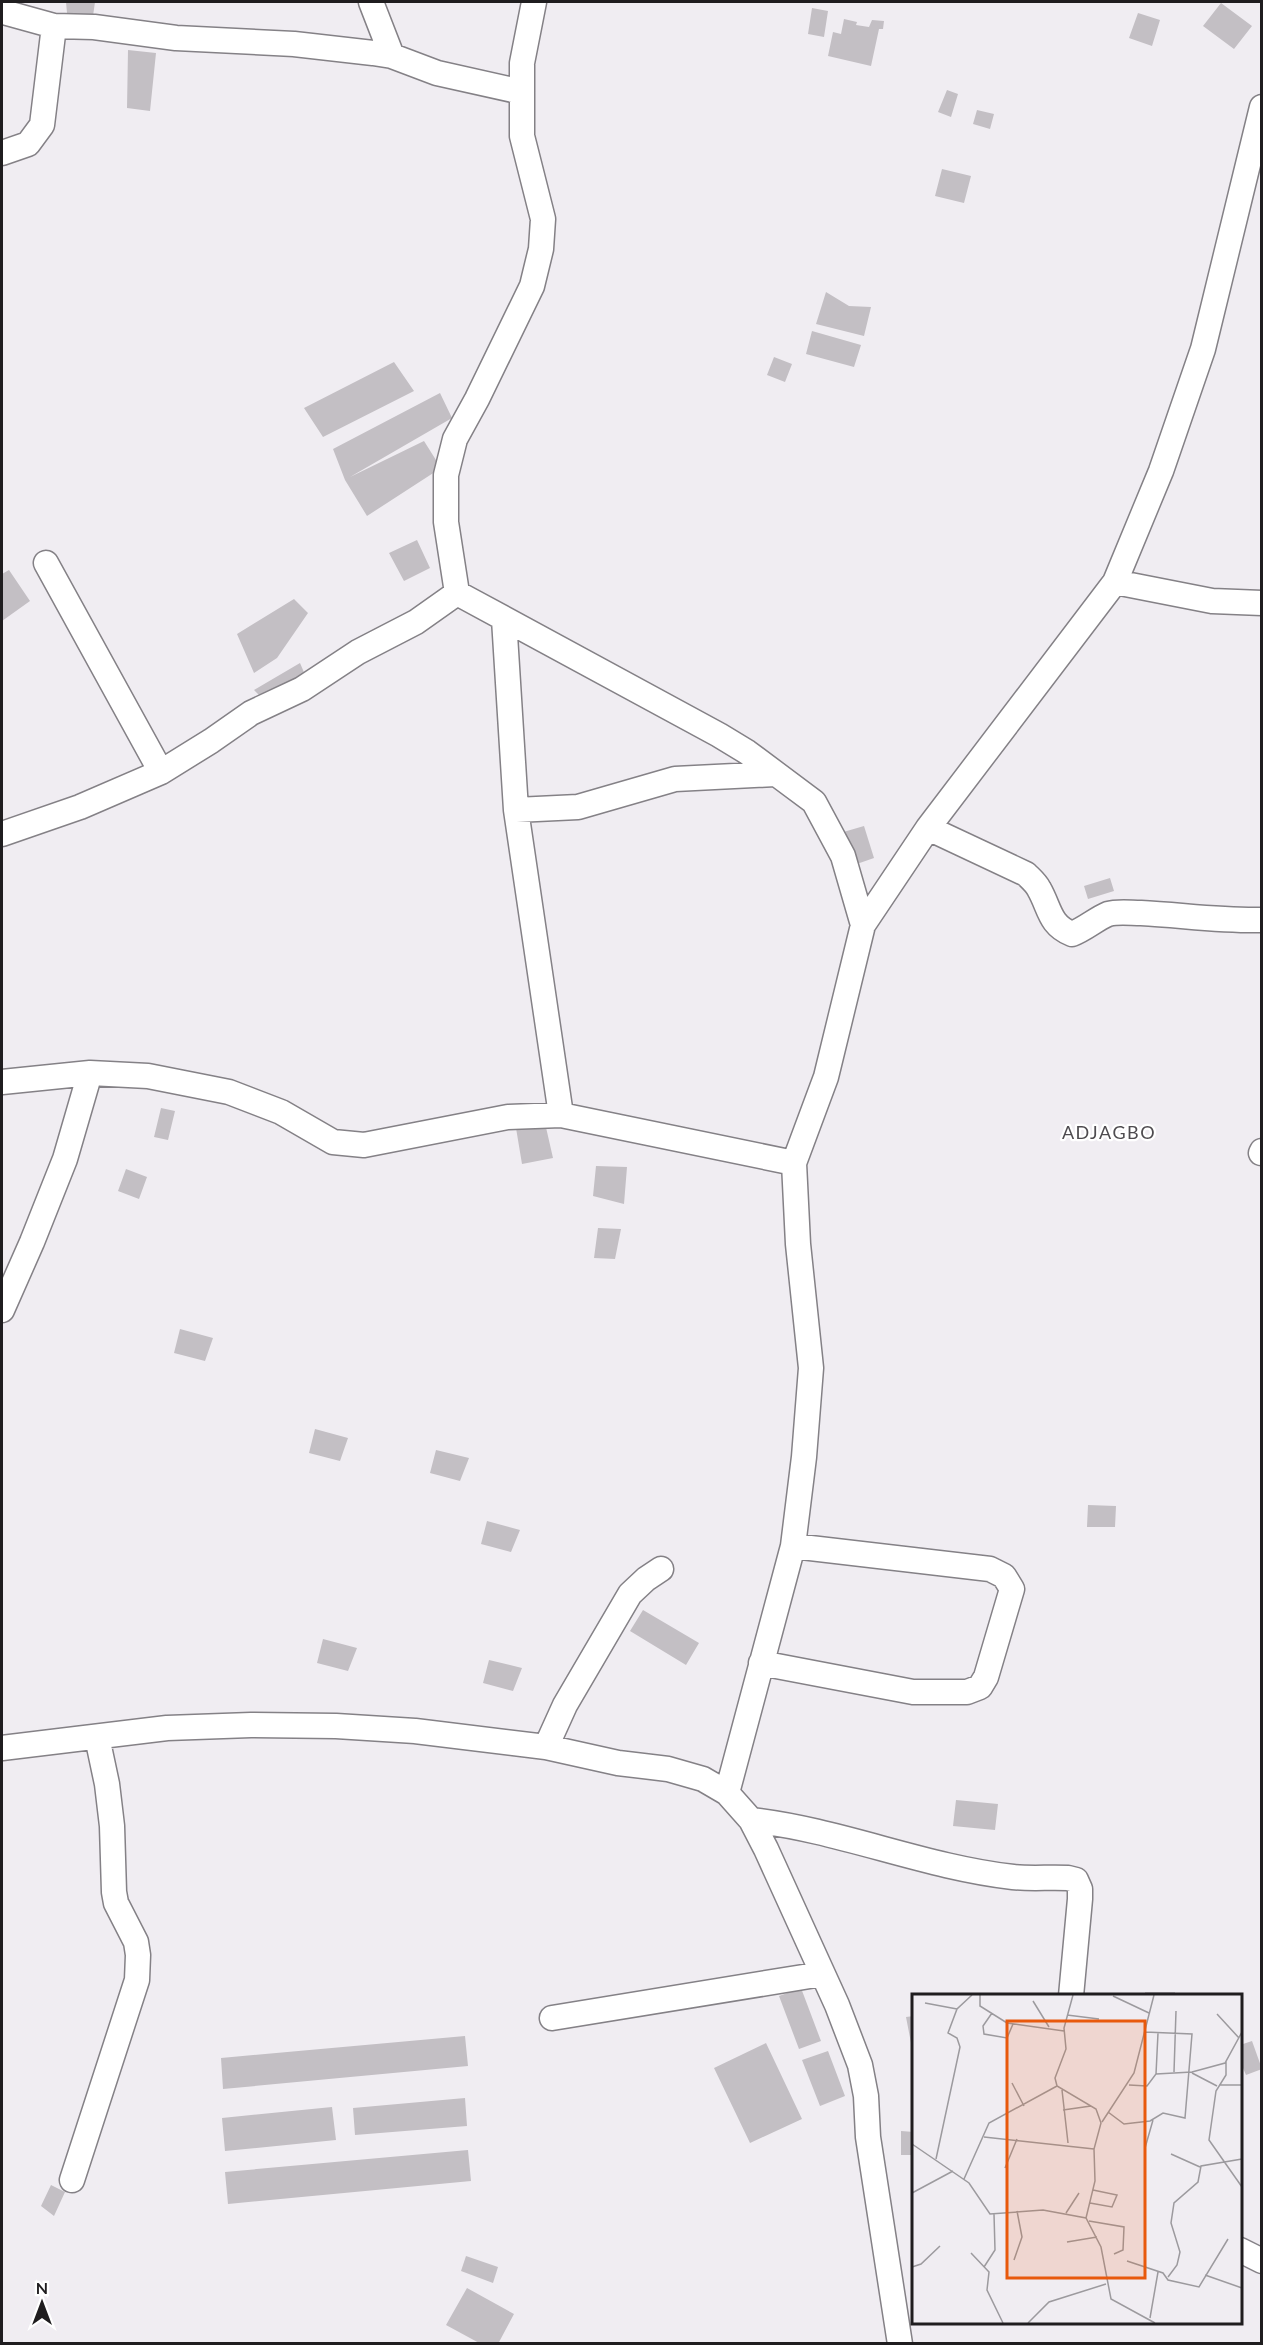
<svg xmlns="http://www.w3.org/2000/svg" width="1263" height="2345" font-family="Lato,sans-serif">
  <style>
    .building { fill: #c3bfc4 }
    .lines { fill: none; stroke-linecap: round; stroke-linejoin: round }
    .minor-casing { stroke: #848186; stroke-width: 27 }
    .minor { stroke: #fff; stroke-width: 24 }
    .labels { text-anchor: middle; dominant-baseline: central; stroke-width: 4.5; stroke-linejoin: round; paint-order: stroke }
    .quarter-label { font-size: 18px; letter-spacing: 1.5px; fill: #4e4b4f; stroke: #fff }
    .inset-road { fill: none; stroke: #9c9a9e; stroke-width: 1.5 }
    .view { fill: #e8590c; fill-opacity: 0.15; stroke: #e8590c; stroke-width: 3 }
    .inset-edge { fill: none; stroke: #1f1d1f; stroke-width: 3 }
  </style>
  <rect width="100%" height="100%" fill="#f0edf2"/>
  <!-- building -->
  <path class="building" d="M 66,2 L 95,2 L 93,16 L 67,13 Z
    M 1221,3 L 1252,26 L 1234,49 L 1203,26 Z
    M 812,8 L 828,11 L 824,37 L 808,34 Z
    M 1138,13 L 1160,20 L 1152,46 L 1129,38 Z
    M 844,19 L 857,22 L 856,25 L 869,27 L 872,20 L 884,21 L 883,29 L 879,29 L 871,66 L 828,56 L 833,32 L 841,34 Z
    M 128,50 L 156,53 L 150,111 L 127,108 Z
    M 947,90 L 958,94 L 951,117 L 938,112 Z
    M 977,110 L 994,114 L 990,129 L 973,124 Z
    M 942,169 L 971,176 L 964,203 L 935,196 Z
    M 826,292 L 849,306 L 871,307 L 864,336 L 816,324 Z
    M 812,331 L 861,345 L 854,367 L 806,354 Z
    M 774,357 L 792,364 L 785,382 L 767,375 Z
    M 394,362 L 414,391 L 323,437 L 304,408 Z
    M 440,393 L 452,418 L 350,477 L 424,441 L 441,468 L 367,516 L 345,480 L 333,449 Z
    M 417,540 L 430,568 L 404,581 L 389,553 Z
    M 9,570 L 30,601 L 2,621 L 2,574 Z
    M 294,599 L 308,613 L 277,658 L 254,673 L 237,634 Z
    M 300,663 L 306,677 L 263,699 L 254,690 Z
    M 864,826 L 874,858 L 851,866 L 840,833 Z
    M 1110,878 L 1114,891 L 1088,899 L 1084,886 Z
    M 161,1108 L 175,1111 L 168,1140 L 154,1137 Z
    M 545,1123 L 553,1158 L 522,1164 L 516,1128 Z
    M 596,1166 L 627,1167 L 624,1204 L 593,1196 Z
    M 126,1169 L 147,1177 L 139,1199 L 118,1191 Z
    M 598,1228 L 621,1229 L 615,1259 L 594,1258 Z
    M 180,1329 L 213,1338 L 205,1361 L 174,1353 Z
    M 315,1429 L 348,1438 L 340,1461 L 309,1453 Z
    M 436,1450 L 469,1458 L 460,1481 L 430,1473 Z
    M 1088,1505 L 1116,1506 L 1115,1527 L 1087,1527 Z
    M 487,1521 L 520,1530 L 511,1552 L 481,1544 Z
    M 643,1610 L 699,1643 L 686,1665 L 630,1631 Z
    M 323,1639 L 357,1648 L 348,1671 L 317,1663 Z
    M 489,1660 L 522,1668 L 513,1691 L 483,1683 Z
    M 956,1800 L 998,1804 L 995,1830 L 953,1826 Z
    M 801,1988 L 821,2041 L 799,2049 L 779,1996 Z
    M 1145,1992 L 1175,1992 L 1175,1996 L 1145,1996 Z
    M 914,2016 L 914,2048 L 912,2048 L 906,2017 Z
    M 465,2036 L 468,2066 L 223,2089 L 221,2058 Z
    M 1252,2041 L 1262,2069 L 1246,2075 L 1240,2061 L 1240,2045 Z
    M 766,2043 L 802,2119 L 750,2143 L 714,2068 Z
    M 828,2051 L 845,2096 L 820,2106 L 802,2060 Z
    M 465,2098 L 467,2126 L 355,2135 L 353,2108 Z
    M 332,2107 L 336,2140 L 225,2151 L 222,2118 Z
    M 901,2131 L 914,2132 L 914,2155 L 901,2155 Z
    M 468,2150 L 471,2181 L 228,2204 L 225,2172 Z
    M 51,2185 L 65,2192 L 54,2216 L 41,2206 Z
    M 466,2256 L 498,2267 L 493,2283 L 461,2271 Z
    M 467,2288 L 514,2314 L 498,2344 L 481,2344 L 446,2325 Z"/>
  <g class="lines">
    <!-- minor casing -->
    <g class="minor-casing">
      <path id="minor" d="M 371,2 L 392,56
        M 534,2 L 522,63 L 522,136 L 543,219 L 541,249 L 532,286 L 477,399 L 455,439 L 446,475 L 446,522 L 457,593 L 719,735 L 747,752 L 814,802 L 843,856 L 863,925 L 826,1077 L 794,1163 L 798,1244 L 811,1368 L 804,1457 L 793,1546 L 727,1793
        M 2,8 L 7,13 L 54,26 L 94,27 L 176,38 L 294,44 L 373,53 L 392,56 L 437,73 L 522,92
        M 2,153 L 28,144 L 42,125 L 54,26
        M 46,563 L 161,772
        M 1115,582 L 1212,601 L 1262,603
        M 504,619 L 516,810 L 561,1115
        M 516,810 L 578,807 L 675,779 L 775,774
        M 928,828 L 1026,874 C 1031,879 1036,883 1039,889 C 1050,908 1049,925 1072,934 C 1085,929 1096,919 1108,914 C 1118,911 1131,913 1141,913 C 1181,915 1221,921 1262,920
        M 2,834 L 80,807 L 161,772 L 211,741 L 251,713 L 302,689 L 358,652 L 416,622 L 457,593
        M 863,925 L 928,828 L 1115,582 L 1161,471 L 1203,349 L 1262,107
        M 2,1082 L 90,1073 L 148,1076 L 229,1092 L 281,1112 L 333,1142 L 364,1145 L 508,1117 L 561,1115 L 794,1163
        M 1261,1153 L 1262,1151
        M 2,1310 L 32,1242 L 65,1159 L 90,1073
        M 761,1663 L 913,1692 L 967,1692 L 980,1687 L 986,1677 L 1012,1589 L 1004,1576 L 990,1569 L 793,1546
        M 546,1747 L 565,1705 L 630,1594 L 646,1579 L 661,1569
        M 2,1748 L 167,1728 L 251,1725 L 336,1726 L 415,1731 L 546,1747 L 618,1763 L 668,1769 L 703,1779 L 727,1793 L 751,1820 L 766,1849 L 837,2005 L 860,2065 L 866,2096 L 868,2137 L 900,2344
        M 751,1820 C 840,1830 924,1867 1013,1877 C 1031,1879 1050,1877 1068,1878 L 1076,1880 L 1080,1889 L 1080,1899 L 1071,1996
        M 552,2018 L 822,1974
        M 72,2180 L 137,1980 L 138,1955 L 136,1942 L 116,1903 L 114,1892 L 112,1826 L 107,1784 L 97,1737
        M 1240,2250 L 1262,2261"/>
    </g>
    <!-- minor -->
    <use href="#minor" class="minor"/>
  </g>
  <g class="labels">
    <!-- quarter labels -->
    <g class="quarter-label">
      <text x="1109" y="1132">ADJAGBO</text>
    </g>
  </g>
  <!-- overview -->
  <g transform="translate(912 1994)">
    <rect width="330" height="330" fill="#f0edf2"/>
    <path class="inset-road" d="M 68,1 L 68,12 L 95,29 L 152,37M 161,1 L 152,34 L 154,55 L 143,84 L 145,92 L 184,115 L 189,129 L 182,155 L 183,187 L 174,224M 201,2 L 237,19M 121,7 L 137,33M 13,9 L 45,15M 80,19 L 71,32 L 72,40 L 95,44 L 101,30M 305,20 L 327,44M 155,21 L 187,25M 314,67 L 314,81 L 304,97 L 297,146 L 330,193M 262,78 L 264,17M 280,79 L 305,92M 244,80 L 280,78 L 313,69 L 330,38M 100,89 L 112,112M 217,91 L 235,92 L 244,80 L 246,39M 307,91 L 330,91M 150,96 L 156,149M 151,116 L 179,112M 196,118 L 212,130 L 238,127 L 251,119 L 273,124 L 280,40 L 233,38M 190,128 L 222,79 L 242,1M 72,143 L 182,155M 0,150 L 57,189 L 78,220 L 131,216 L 174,224 L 189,253 L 199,305 L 243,329M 233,154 L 241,126M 259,160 L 288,173M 24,165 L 48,53 L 45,44 L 36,39 L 45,15 L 60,1M 93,174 L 105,145M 52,185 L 77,129 L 145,92M 0,199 L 41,177M 178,209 L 200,213 L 205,201 L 181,196M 154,219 L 167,199M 177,227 L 212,233 L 211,256 L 202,260M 155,248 L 185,243M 59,259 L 77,278 L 75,296 L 91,329M 102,266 L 110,243 L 105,217M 215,267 L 251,279 L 256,286 L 287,293 L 316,245M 0,273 L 9,270 L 28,252M 72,273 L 83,256 L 82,220M 293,281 L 330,294M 256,283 L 265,271 L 268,258 L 259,229 L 262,209 L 286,188 L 289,172 L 330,165M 238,324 L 246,278M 116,329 L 137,308 L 194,290"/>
    <path class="view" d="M 95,27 L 233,27 L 233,284 L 95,284 Z"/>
    <rect width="330" height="330" class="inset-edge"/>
  </g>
  <!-- border -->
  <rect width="1263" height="2345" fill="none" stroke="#1f1d1f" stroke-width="6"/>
  <!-- north arrow -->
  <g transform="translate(42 2303)" stroke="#ffffff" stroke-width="4.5" paint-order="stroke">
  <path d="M0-4.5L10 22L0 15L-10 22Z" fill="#1f1d1f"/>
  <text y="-9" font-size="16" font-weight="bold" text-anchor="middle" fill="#1f1d1f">N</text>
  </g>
</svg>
